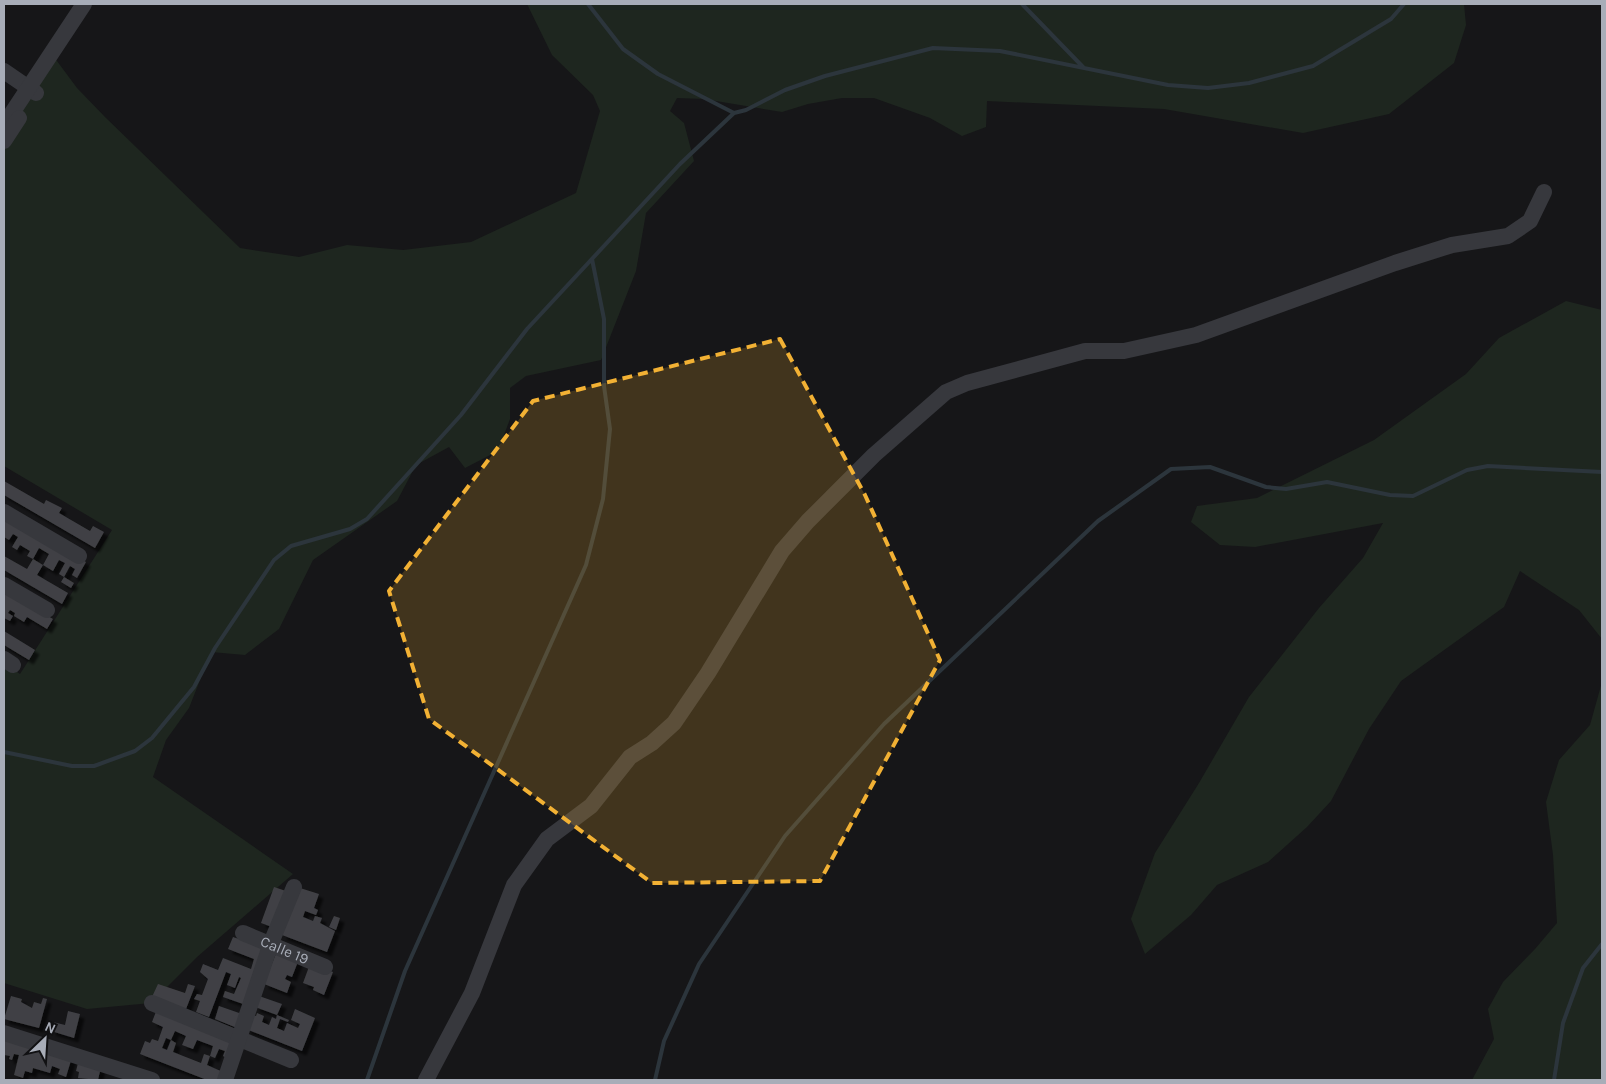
<svg xmlns="http://www.w3.org/2000/svg" width="1606" height="1084" font-family="Karla,sans-serif">
  <style>
    .green { fill: #1e261f }
    .lines { fill: none; stroke-linecap: round; stroke-linejoin: round }
    .stream { stroke: #2c353c; stroke-width: 4 }
    .building { fill: #404145; filter: url(#shadow) }
    .minor { stroke: #37383d; stroke-width: 16 }
    .marked { fill: #f2b134; fill-opacity: 0.2; stroke: #f2b134; stroke-width: 4; stroke-dasharray: 10 6; stroke-linejoin: round }
    .labels { text-anchor: middle; dominant-baseline: central; stroke-width: 4; stroke-linejoin: round; paint-order: stroke }
    .street-label { font-size: 15px; fill: #a8adb8; stroke: #111113 }
  </style>
  <defs>
    <filter id="shadow"><feDropShadow dx="4.5" dy="4.5" stdDeviation="1" flood-color="#0009"/></filter>
  </defs>
  <rect width="100%" height="100%" fill="#161618"/>
  <!-- green -->
  <path class="green" d="M 527,4 L 1464,4 L 1466,25 L 1454,63 L 1389,114 L 1303,133 L 1164,109 L 987,101 L 986,127 L 962,136 L 930,118 L 874,98 L 842,98 L 808,104 L 782,112 L 704,99 L 677,98 L 670,111 L 684,123 L 694,161 L 646,213 L 636,271 L 601,360 L 526,376 L 510,388 L 510,419 L 498,451 L 465,468 L 449,447 L 416,465 L 397,501 L 313,560 L 279,629 L 245,655 L 211,652 L 189,708 L 166,740 L 153,777 L 293,874 L 197,957 L 151,1003 L 87,1009 L 4,983 L 4,663 L 20,674 L 112,530 L 4,466 L 4,133 L 54,57 L 77,88 L 105,117 L 240,248 L 299,257 L 347,245 L 403,250 L 471,242 L 576,193 L 600,111 L 593,95 L 552,55 Z
    M 1566,301 L 1602,310 L 1602,639 L 1579,610 L 1520,571 L 1504,607 L 1401,681 L 1369,729 L 1331,801 L 1307,827 L 1268,862 L 1217,885 L 1191,915 L 1145,954 L 1131,919 L 1155,853 L 1199,783 L 1249,697 L 1319,608 L 1363,558 L 1383,523 L 1255,547 L 1220,545 L 1191,522 L 1197,506 L 1257,498 L 1374,440 L 1466,374 L 1499,338 Z
    M 1602,682 L 1602,1080 L 1472,1080 L 1494,1039 L 1488,1009 L 1503,982 L 1535,949 L 1557,923 L 1553,855 L 1546,802 L 1559,760 L 1590,725 Z"/>
  <g class="lines">
    <!-- stream -->
    <path class="stream" d="M 588,4 L 623,49 L 658,74 L 734,113
      M 1022,4 L 1083,67
      M 4,752 L 72,766 L 94,766 L 135,751 L 152,738 L 194,687 L 215,648 L 274,560 L 291,546 L 350,529 L 367,519 L 461,415 L 527,329 L 680,164 L 734,113 L 746,110 L 785,90 L 825,76 L 933,48 L 1000,51 L 1168,85 L 1208,88 L 1249,83 L 1313,66 L 1391,19 L 1404,4
      M 367,1080 L 405,971 L 586,565 L 603,499 L 610,429 L 604,386 L 604,319 L 592,259
      M 655,1080 L 664,1041 L 699,964 L 785,836 L 884,724 L 1098,521 L 1171,469 L 1210,467 L 1266,487 L 1286,489 L 1327,482 L 1390,495 L 1413,496 L 1467,470 L 1488,466 L 1602,472
      M 1554,1080 L 1563,1023 L 1583,968 L 1602,944"/>
  </g>
  <!-- building -->
  <path class="building" d="M 4,481 L 44,504 L 46,500 L 62,508 L 59,513 L 90,531 L 93,526 L 104,532 L 95,548 L 4,495 Z
    M 4,515 L 86,562 L 77,578 L 72,575 L 75,569 L 70,566 L 64,577 L 74,583 L 71,588 L 61,582 L 64,577 L 59,574 L 65,563 L 59,560 L 53,571 L 43,565 L 49,554 L 39,548 L 33,559 L 27,556 L 30,551 L 20,545 L 17,550 L 12,547 L 18,537 L 13,534 L 9,540 L 4,537 Z
    M 4,556 L 27,569 L 33,559 L 43,565 L 37,575 L 68,593 L 62,604 L 4,570 Z
    M 4,590 L 53,619 L 47,629 L 27,617 L 24,622 L 14,616 L 15,613 L 10,610 L 8,613 L 13,616 L 10,621 L 4,618 Z
    M 4,631 L 35,650 L 29,660 L 4,645 Z
    M 274,887 L 286,891 L 272,927 L 261,923 Z
    M 300,888 L 319,894 L 314,908 L 318,910 L 316,915 L 305,911 L 303,917 L 313,921 L 315,916 L 322,918 L 320,923 L 335,931 L 327,952 L 282,935 Z
    M 334,916 L 340,918 L 336,930 L 329,927 Z
    M 233,937 L 267,949 L 246,1005 L 223,997 L 225,991 L 234,994 L 241,978 L 239,977 L 235,988 L 227,985 L 231,974 L 226,972 L 209,1017 L 196,1012 L 200,1001 L 194,999 L 197,994 L 202,995 L 208,979 L 200,972 L 203,964 L 218,970 L 223,958 L 251,969 L 254,959 L 228,949 Z
    M 277,951 L 299,959 L 292,977 L 287,975 L 285,979 L 291,982 L 287,993 L 264,984 Z
    M 310,964 L 333,972 L 324,995 L 313,990 L 314,987 L 303,983 Z
    M 158,984 L 185,993 L 188,984 L 195,986 L 186,1009 L 152,997 Z
    M 11,996 L 22,999 L 21,1002 L 32,1008 L 34,1002 L 41,1004 L 43,998 L 47,999 L 39,1028 L 4,1019 Z
    M 259,996 L 282,1004 L 277,1015 L 255,1007 Z
    M 219,1006 L 242,1014 L 237,1028 L 215,1019 Z
    M 157,1009 L 235,1040 L 228,1059 L 223,1056 L 225,1051 L 219,1049 L 215,1058 L 210,1056 L 213,1046 L 197,1040 L 193,1049 L 182,1045 L 186,1036 L 175,1031 L 171,1040 L 166,1038 L 162,1048 L 167,1050 L 171,1040 L 176,1043 L 173,1052 L 201,1063 L 204,1054 L 210,1056 L 207,1065 L 223,1072 L 220,1080 L 207,1080 L 140,1054 L 145,1041 L 150,1043 L 152,1039 L 158,1041 L 163,1027 L 152,1022 Z
    M 295,1009 L 315,1018 L 302,1051 L 246,1029 L 252,1015 L 256,1016 L 257,1013 L 264,1016 L 262,1022 L 269,1025 L 272,1017 L 276,1019 L 277,1015 L 289,1020 L 288,1022 L 280,1019 L 277,1028 L 284,1031 L 287,1023 L 298,1028 L 300,1024 L 291,1020 Z
    M 68,1011 L 80,1014 L 74,1038 L 51,1031 L 53,1022 L 65,1025 Z
    M 4,1035 L 72,1057 L 66,1077 L 58,1074 L 60,1069 L 52,1066 L 50,1073 L 33,1068 L 32,1073 L 25,1071 L 23,1078 L 14,1075 L 19,1055 L 14,1054 L 12,1060 L 9,1059 L 10,1056 L 4,1055 Z
    M 79,1059 L 101,1067 L 98,1080 L 78,1078 L 79,1072 L 76,1071 Z"/>
  <g class="lines">
    <!-- minor -->
    <g class="minor">
      <path d="M 4,71 L 36,93"/>
      <path d="M 4,125 L 84,4"/>
      <path d="M 4,141 L 19,118"/>
      <path d="M 4,512 L 79,556"/>
      <path d="M 4,585 L 47,610"/>
      <path d="M 4,659 L 13,665"/>
      <path id="s1" d="M 243,933 L 325,967"/>
      <path d="M 152,1003 L 291,1060"/>
      <path d="M 4,1033 L 152,1080"/>
      <path d="M 225,1080 L 271,943 L 294,887"/>
      <path d="M 426,1080 L 472,993 L 514,885 L 547,839 L 591,806 L 630,757 L 652,743 L 674,723 L 708,673 L 782,551 L 808,521 L 874,455 L 946,392 L 967,383 L 1085,351 L 1124,351 L 1196,335 L 1395,263 L 1452,245 L 1508,236 L 1530,221 L 1544,192"/>
    </g>
  </g>
  <!-- marked area -->
  <path class="marked" d="M 780,339 L 865,495 L 940,660 L 820,881 L 652,883 L 429,719 L 389,591 L 533,401 Z"/>
  <g class="labels">
    <!-- street labels -->
    <g class="street-label">
      <text stroke="none"><textPath href="#s1" startOffset="45">Calle 19</textPath></text>
    </g>
  </g>
  <!-- border -->
  <rect width="1606" height="1084" fill="none" stroke="#a8adb8" stroke-width="10"/>
  <!-- north arrow -->
  <g transform="translate(45 1039) rotate(25)" stroke="#111113" stroke-width="4" paint-order="stroke">
  <path d="M0-4L9 19L0 12L-9 19Z" fill="#a8adb8"/>
  <text y="-8" font-size="14" font-weight="bold" text-anchor="middle" fill="#a8adb8">N</text>
  </g>
</svg>
